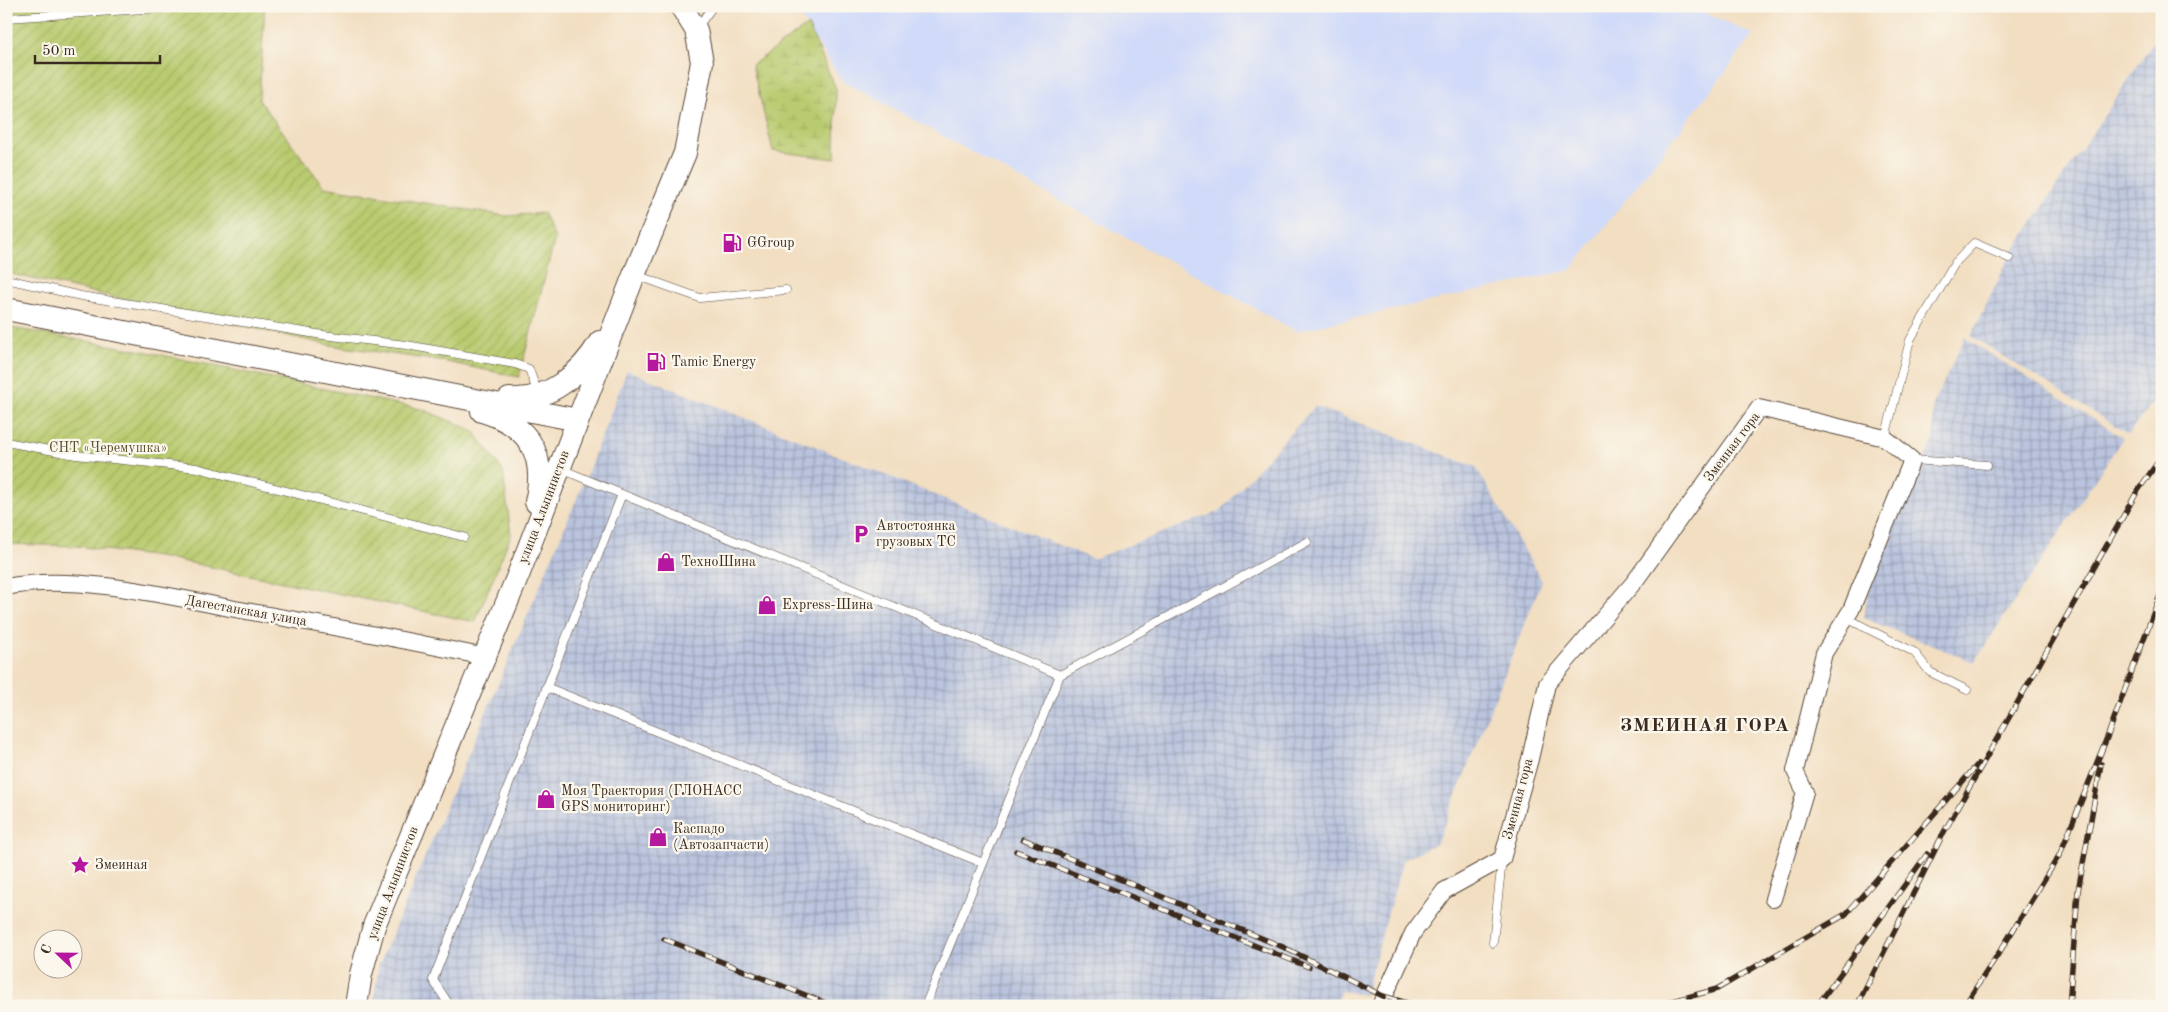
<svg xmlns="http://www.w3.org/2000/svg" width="2168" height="1012" font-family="'Old Standard TT',serif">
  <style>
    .built { fill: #d0daf9 }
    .industrial { fill: url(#industrial-grid) }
    .wetland { fill: url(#wetland-marsh); stroke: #7a7a46 }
    .garden { fill: url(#garden-furrows); stroke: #7a7a46 }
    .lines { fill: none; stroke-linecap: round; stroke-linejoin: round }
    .service-casing { stroke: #564536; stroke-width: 9 }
    .minor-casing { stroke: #564536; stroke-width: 18 }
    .secondary-casing { stroke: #564536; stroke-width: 24 }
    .service { stroke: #fff; stroke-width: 8 }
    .minor { stroke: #fff; stroke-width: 16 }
    .secondary { stroke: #fff; stroke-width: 22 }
    .rail-casing { stroke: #3b2a1e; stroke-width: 5.5 }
    .rail { stroke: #fbf7ec; stroke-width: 4; stroke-dasharray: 11; stroke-linecap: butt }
    .labels { text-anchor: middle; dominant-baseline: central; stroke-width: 4.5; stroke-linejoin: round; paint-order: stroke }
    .poi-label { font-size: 14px; fill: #3b2a1e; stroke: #fbf7ec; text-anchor: start }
    .street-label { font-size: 14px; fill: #3b2a1e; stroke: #fbf7ec }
    .park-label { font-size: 14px; fill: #5a5232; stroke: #fbf7ec }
    .district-label { font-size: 19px; font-weight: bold; letter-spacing: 1px; fill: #3b2a1e; stroke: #fbf7ec }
  </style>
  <defs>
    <pattern id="industrial-grid" width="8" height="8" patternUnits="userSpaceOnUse" patternTransform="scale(1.25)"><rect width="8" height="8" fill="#bac4de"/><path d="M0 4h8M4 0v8" fill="none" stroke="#989fb3"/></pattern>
    <pattern id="wetland-marsh" width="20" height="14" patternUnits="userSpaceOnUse" patternTransform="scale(1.25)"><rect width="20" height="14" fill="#b9cb6f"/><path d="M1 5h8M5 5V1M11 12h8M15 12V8" fill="none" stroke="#a0ae60"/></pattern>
    <pattern id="garden-furrows" width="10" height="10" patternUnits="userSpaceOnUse" patternTransform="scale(1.25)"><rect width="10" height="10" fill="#b9cb6f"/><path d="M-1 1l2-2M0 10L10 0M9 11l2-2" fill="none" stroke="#a0ae60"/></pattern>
  </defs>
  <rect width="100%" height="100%" fill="#fbf7ec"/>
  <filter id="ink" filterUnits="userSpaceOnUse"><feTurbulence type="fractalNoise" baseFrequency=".02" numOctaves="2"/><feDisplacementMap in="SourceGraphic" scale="10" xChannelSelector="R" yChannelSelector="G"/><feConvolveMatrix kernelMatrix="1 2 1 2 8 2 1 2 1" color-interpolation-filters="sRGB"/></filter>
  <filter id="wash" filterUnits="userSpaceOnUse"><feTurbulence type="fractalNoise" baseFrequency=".0096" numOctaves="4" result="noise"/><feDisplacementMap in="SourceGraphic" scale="20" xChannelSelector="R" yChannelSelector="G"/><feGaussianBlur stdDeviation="1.12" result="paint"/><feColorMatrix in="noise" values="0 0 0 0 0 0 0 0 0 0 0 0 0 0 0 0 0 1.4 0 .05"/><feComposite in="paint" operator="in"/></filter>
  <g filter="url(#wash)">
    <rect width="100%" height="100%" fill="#f2dec1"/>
    <!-- built -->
    <path class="built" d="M 797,6 L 1689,6 L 1754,35 L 1571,270 L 1296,331 L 841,80 L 796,9 Z"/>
    <!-- industrial -->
    <path class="industrial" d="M 2162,29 L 2162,392 L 2128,434 L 1971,336 L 2009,258 Z
      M 1965,338 L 2123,438 L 1974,662 L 1863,618 L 1874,564 L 1933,440 L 1933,404 Z
      M 627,370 L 1093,559 L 1220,511 L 1315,406 L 1476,467 L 1542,581 L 1437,843 L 1403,860 L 1365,995 L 1341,991 L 1334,1006 L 373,1006 L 379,965 L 585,479 Z"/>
    <!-- wetland -->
    <path class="wetland" d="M 808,25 L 836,89 L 835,159 L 773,151 L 752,65 Z"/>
    <!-- garden -->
    <path class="garden" d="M 6,6 L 265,6 L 259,100 L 324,187 L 507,216 L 543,213 L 555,238 L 519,377 L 447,362 L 329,345 L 6,273 Z
      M 6,327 L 143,351 L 421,409 L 473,430 L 503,471 L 511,535 L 475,622 L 172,559 L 77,546 L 6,544 Z"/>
  </g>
  <g filter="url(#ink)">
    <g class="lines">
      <!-- service casing -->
      <g class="service-casing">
        <path id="service" d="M 6,18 L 190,6
          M 697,28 L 713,6
          M 636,275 L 700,298 L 786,290
          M 6,279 L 81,296 L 323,335 L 406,345 L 515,364 L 529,369 L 538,394
          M 1885,438 L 1910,340 L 1955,263 L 1974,243 L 2009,258
          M 6,442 L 76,455 L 197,468 L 464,537
          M 1912,460 L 1987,465
          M 561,469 L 1060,675
          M 1846,618 L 1914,652 L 1930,672 L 1967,690
          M 546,687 L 983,863
          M 1493,943 L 1502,860
          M 450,1006 L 433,980 L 622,494
          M 925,1006 L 1060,675 L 1307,542"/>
      </g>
      <!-- minor casing -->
      <g class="minor-casing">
        <path id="minor" d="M 6,587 C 73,573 168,596 235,609 C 319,624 402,639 485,657
          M 1380,1006 L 1413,933 L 1444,891 L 1502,859 L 1530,759 L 1547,684 L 1635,581 L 1759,408 L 1885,438 L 1912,460 L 1851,610 L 1824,653 L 1795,771 L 1805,792 L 1773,899"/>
      </g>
      <!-- secondary casing -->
      <g class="secondary-casing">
        <path id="secondary" d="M 6,309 L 578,420
          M 509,399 C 548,402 581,374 600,342
          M 482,411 C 529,425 547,454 536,502
          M 356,1006 L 361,974 L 374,926 L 519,573 L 634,275 L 685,153 L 702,62 L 696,30 L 681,6"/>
      </g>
      <!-- service -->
      <use href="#service" class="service"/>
      <!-- minor -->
      <use href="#minor" class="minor"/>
      <!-- secondary -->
      <use href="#secondary" class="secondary"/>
      <!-- rail casing -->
      <g class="rail-casing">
        <path id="rail" d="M 1023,839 L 1283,947 L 1383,996 L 1417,1006
          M 1016,851 L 1309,967
          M 664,939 L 833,1006
          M 1655,1006 L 1717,989 L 1846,914 L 1978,764
          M 1817,1006 L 1927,854
          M 1857,1006 L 1944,832 L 2137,492 L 2162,456
          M 1964,1006 L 2004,945 L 2060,854 L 2108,735 L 2162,590
          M 2069,1006 L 2078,891 L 2101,764"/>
      </g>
      <!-- rail -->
      <use href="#rail" class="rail"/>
    </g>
  </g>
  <!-- icons -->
  <defs>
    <g id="fuel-bare" transform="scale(1.5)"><path d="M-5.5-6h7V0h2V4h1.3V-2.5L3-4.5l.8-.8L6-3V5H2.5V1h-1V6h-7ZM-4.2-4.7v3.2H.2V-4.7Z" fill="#b5179e" stroke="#fbf7ec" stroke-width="2.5" paint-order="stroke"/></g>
    <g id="parking-bare" transform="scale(1.5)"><path d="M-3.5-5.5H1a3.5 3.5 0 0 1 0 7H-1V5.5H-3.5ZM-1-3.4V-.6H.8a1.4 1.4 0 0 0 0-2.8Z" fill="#b5179e" stroke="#fbf7ec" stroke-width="2.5" paint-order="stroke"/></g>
    <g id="shop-bare" transform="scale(1.5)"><path d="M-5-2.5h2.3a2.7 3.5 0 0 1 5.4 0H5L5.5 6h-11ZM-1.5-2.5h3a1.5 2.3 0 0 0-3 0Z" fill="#b5179e" stroke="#fbf7ec" stroke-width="2.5" paint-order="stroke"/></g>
    <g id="sight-bare" transform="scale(1.5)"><path d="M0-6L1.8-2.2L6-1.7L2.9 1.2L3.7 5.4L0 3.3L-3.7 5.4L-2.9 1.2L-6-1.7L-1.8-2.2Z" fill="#b5179e" stroke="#fbf7ec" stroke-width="2.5" paint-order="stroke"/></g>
  </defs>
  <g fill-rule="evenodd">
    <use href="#fuel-bare" x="732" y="243"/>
    <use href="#fuel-bare" x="656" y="362"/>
    <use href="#parking-bare" x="861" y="534"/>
    <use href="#shop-bare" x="666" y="562"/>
    <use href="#shop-bare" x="767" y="605"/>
    <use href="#shop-bare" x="546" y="799"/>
    <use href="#shop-bare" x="658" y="837"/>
    <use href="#sight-bare" x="80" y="865"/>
  </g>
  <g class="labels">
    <!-- poi labels -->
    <g class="poi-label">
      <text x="747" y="243">GGroup</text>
      <text x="671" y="362">Tamic Energy</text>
      <text x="876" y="526">Автостоянка<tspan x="876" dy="16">грузовых ТС</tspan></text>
      <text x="681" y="562">ТехноШина</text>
      <text x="782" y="605">Express-Шина</text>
      <text x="561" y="791">Моя Траектория (ГЛОНАСС<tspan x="561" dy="16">GPS мониторинг)</tspan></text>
      <text x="673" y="829">Каспадо<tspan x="673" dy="16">(Автозапчасти)</tspan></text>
      <text x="95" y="865">Змеиная</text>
    </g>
    <!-- street labels -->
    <g class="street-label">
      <text transform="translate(1732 447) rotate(-53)">Змеиная гора</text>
      <text transform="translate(544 507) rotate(-69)">улица Альпинистов</text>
      <text transform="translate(246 611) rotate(10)">Дагестанская улица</text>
      <text transform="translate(1518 799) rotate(-75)">Змеиная гора</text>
      <text transform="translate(393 883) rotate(-69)">улица Альпинистов</text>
    </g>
    <!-- park labels -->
    <g class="park-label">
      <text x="108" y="448">СНТ «Черемушка»</text>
    </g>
    <!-- district labels -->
    <g class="district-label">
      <text x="1705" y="726">ЗМЕИНАЯ ГОРА</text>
    </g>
  </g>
  <!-- margin -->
  <rect width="2168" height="1012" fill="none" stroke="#fbf7ec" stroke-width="25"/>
  <!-- north arrow -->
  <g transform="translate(58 954) rotate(292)"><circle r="24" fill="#fbf7ec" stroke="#aea59a"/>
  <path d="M0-4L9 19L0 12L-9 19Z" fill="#b5179e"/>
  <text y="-8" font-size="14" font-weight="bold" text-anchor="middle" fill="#3b2a1e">С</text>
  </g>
  <!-- scale -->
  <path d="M35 55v8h125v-8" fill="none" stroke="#3b2a1e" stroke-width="2.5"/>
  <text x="42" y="55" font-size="15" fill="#3b2a1e" stroke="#fbf7ec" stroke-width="4" paint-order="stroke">50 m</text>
</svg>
